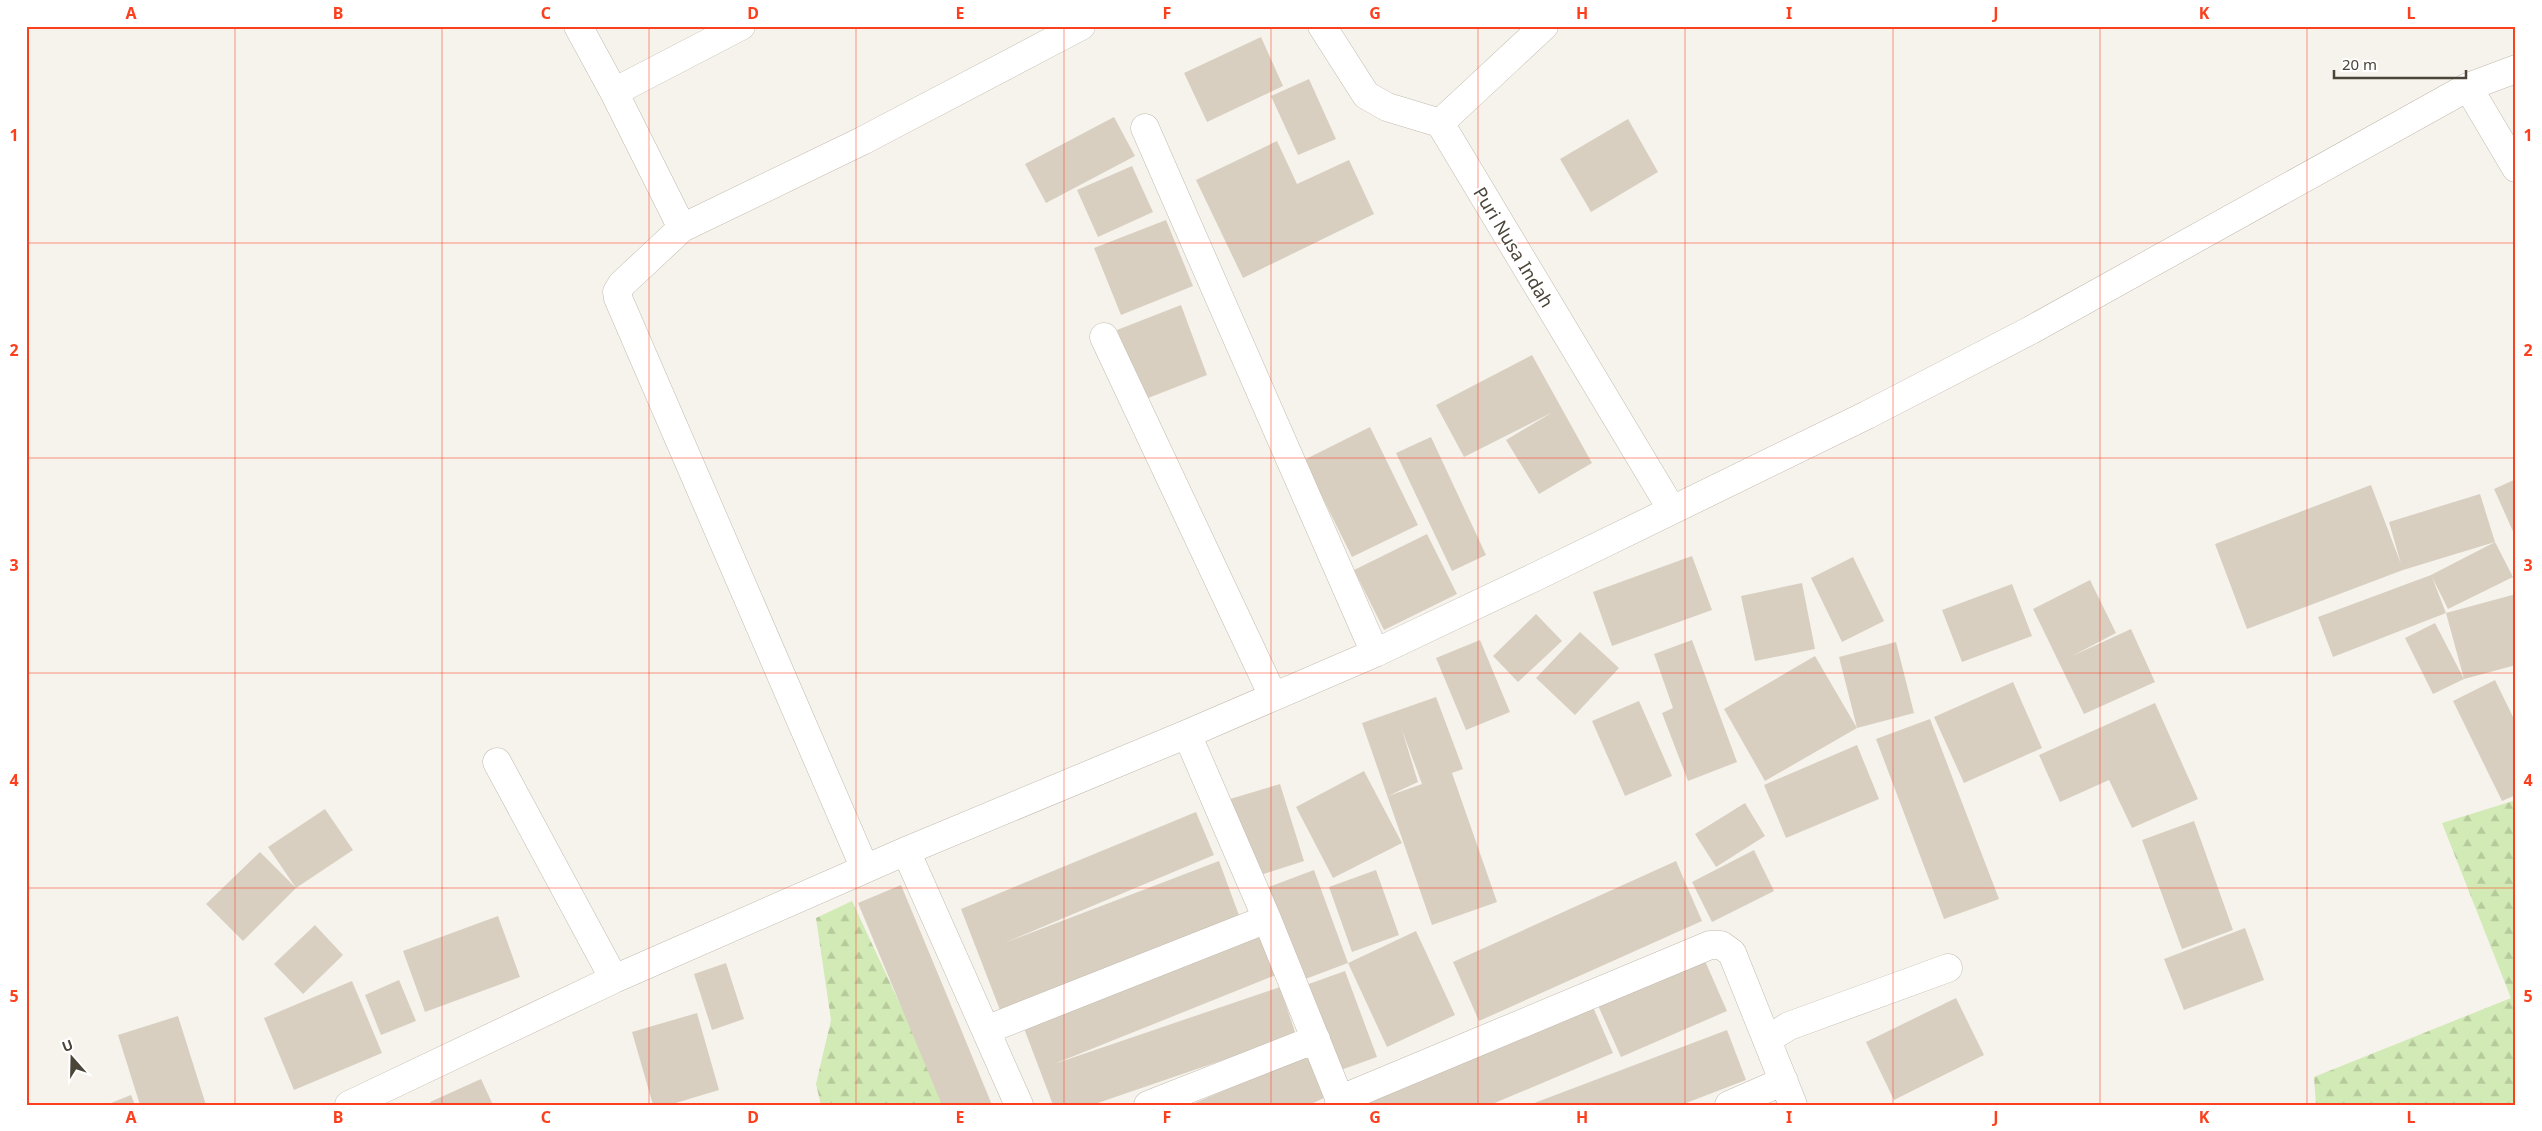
<svg xmlns="http://www.w3.org/2000/svg" width="2542" height="1131" font-family="'Noto Sans',sans-serif">
  <style>
    .forest { fill: url(#forest-firs) }
    .building { fill: #d8cfc1; fill-rule: evenodd }
    .lines { fill: none; stroke-linecap: round; stroke-linejoin: round }
    .minor-casing { stroke: #c2bbae; stroke-width: 29 }
    .minor { stroke: #fff; stroke-width: 28 }
    .grid { fill: none; stroke: #fc3f1d; stroke-width: 1; stroke-opacity: 0.55 }
    .labels { text-anchor: middle; dominant-baseline: central; stroke-width: 4.5; stroke-linejoin: round; paint-order: stroke }
    .street-label { font-size: 18px; fill: #4b4439; stroke: #fff }
    .neatline { fill: none; stroke: #fc3f1d; stroke-width: 2 }
    .grid-label { font-size: 16px; text-anchor: middle; font-weight: bold; fill: #fc3f1d }
  </style>
  <defs>
    <pattern id="forest-firs" width="22" height="20" patternUnits="userSpaceOnUse" patternTransform="scale(1.25)"><rect width="22" height="20" fill="#d2eab5"/><path d="M5 1l3.5 6h-7zM16 11l3.5 6h-7z" fill="#b6ca9c"/></pattern>
  </defs>
  <rect width="100%" height="100%" fill="#f6f3ec"/>
  <!-- forest -->
  <path class="forest" d="M 2516,800 L 2516,1105 L 2316,1105 L 2314,1077 L 2511,998 L 2442,823 Z
    M 852,901 L 947,1105 L 821,1105 L 816,1084 L 831,1020 L 816,918 Z"/>
  <!-- building -->
  <path class="building" d="M 1261,37 L 1283,86 L 1207,122 L 1184,73 Z
    M 1309,79 L 1336,139 L 1298,155 L 1271,96 Z
    M 1114,117 L 1135,156 L 1046,203 L 1025,164 Z
    M 1628,119 L 1658,172 L 1591,212 L 1560,159 Z
    M 1277,141 L 1297,184 L 1349,160 L 1374,214 L 1243,278 L 1196,180 Z
    M 1132,166 L 1153,212 L 1098,237 L 1077,190 Z
    M 1166,220 L 1193,286 L 1121,315 L 1094,248 Z
    M 1181,305 L 1207,375 L 1143,400 L 1117,330 Z
    M 1532,355 L 1592,463 L 1539,494 L 1506,440 L 1553,412 L 1464,457 L 1436,405 Z
    M 1370,427 L 1418,525 L 1352,557 L 1304,460 Z
    M 1431,437 L 1486,555 L 1452,571 L 1396,453 Z
    M 2516,479 L 2516,538 L 2494,489 Z
    M 2371,485 L 2401,564 L 2389,522 L 2480,494 L 2495,542 L 2403,570 L 2247,629 L 2215,544 Z
    M 1427,534 L 1457,594 L 1384,630 L 1354,570 Z
    M 2495,542 L 2513,577 L 2448,609 L 2432,577 L 2446,613 L 2516,594 L 2516,665 L 2464,679 L 2433,694 L 2405,638 L 2435,623 L 2464,679 L 2446,613 L 2333,657 L 2318,617 L 2431,575 Z
    M 1692,556 L 1712,610 L 1612,646 L 1593,592 Z
    M 1853,557 L 1884,621 L 1842,642 L 1811,578 Z
    M 2090,580 L 2116,633 L 2072,656 L 2131,629 L 2155,682 L 2084,714 L 2033,609 Z
    M 1802,583 L 1815,649 L 1755,661 L 1741,596 Z
    M 2012,584 L 2032,636 L 1962,662 L 1942,610 Z
    M 1536,614 L 1562,641 L 1518,682 L 1493,656 Z
    M 1580,632 L 1619,668 L 1575,715 L 1536,678 Z
    M 1480,640 L 1510,712 L 1466,730 L 1436,658 Z
    M 1692,640 L 1737,762 L 1688,781 L 1662,713 L 1673,708 L 1654,654 Z
    M 1896,642 L 1914,713 L 1857,728 L 1765,781 L 1724,709 L 1815,656 L 1857,728 L 1839,657 Z
    M 2495,680 L 2516,723 L 2516,795 L 2502,801 L 2453,701 Z
    M 2013,682 L 2042,748 L 1964,783 L 1934,717 Z
    M 1436,697 L 1463,769 L 1452,773 L 1497,902 L 1432,925 L 1362,723 ZM 1402,730 L 1422,784 L 1388,796 L 1418,782 Z
    M 1639,701 L 1672,776 L 1625,796 L 1592,721 Z
    M 2155,703 L 2198,799 L 2132,828 L 2109,780 L 2060,802 L 2039,755 Z
    M 1930,719 L 1999,899 L 1944,919 L 1876,739 Z
    M 1857,745 L 1879,799 L 1786,838 L 1764,785 Z
    M 1364,771 L 1402,843 L 1333,878 L 1296,807 Z
    M 1280,784 L 1304,861 L 1254,877 L 1230,799 Z
    M 1745,803 L 1765,836 L 1716,867 L 1695,834 Z
    M 325,809 L 353,850 L 296,888 L 268,847 Z
    M 1196,812 L 1214,855 L 1004,943 L 1219,861 L 1240,918 L 1000,1010 L 961,909 Z
    M 2194,821 L 2233,930 L 2182,949 L 2142,840 Z
    M 1754,850 L 1774,891 L 1712,922 L 1692,882 Z
    M 260,852 L 296,888 L 243,941 L 206,904 Z
    M 1676,861 L 1702,921 L 1479,1021 L 1453,962 Z
    M 1314,870 L 1348,963 L 1416,931 L 1455,1015 L 1387,1047 L 1348,963 L 1300,981 L 1266,888 Z
    M 1376,870 L 1399,935 L 1352,952 L 1329,887 Z
    M 901,885 L 958,1022 L 992,1105 L 942,1105 L 858,903 Z
    M 498,916 L 520,977 L 425,1012 L 403,951 Z
    M 315,925 L 343,955 L 303,994 L 274,964 Z
    M 2245,928 L 2264,980 L 2184,1010 L 2164,959 Z
    M 1257,929 L 1276,975 L 1054,1064 L 1280,987 L 1296,1035 L 1092,1105 L 1053,1105 L 1022,1023 Z
    M 1702,954 L 1727,1011 L 1621,1057 L 1596,1001 Z
    M 726,963 L 744,1019 L 712,1030 L 694,974 Z
    M 1345,971 L 1377,1057 L 1338,1071 L 1306,985 Z
    M 399,980 L 416,1021 L 381,1035 L 365,995 Z
    M 352,981 L 382,1053 L 294,1090 L 264,1018 Z
    M 1956,998 L 1984,1055 L 1894,1100 L 1866,1042 Z
    M 1590,1000 L 1613,1053 L 1490,1105 L 1352,1105 Z
    M 697,1013 L 719,1090 L 669,1105 L 653,1105 L 632,1032 Z
    M 178,1016 L 206,1105 L 140,1105 L 118,1035 Z
    M 1727,1030 L 1746,1080 L 1681,1105 L 1529,1105 Z
    M 1308,1055 L 1326,1097 L 1309,1105 L 1190,1105 Z
    M 481,1079 L 493,1105 L 432,1105 L 430,1102 Z
    M 131,1095 L 135,1105 L 106,1105 Z"/>
  <g class="lines">
    <!-- minor casing -->
    <g class="minor-casing">
      <path id="minor" d="M 578,26 L 614,92 L 682,228 L 862,141 L 1081,26
        M 1322,26 L 1366,95 L 1387,107 L 1440,123 L 1672,510
        M 2468,87 L 2516,168
        M 614,92 L 741,26
        M 1440,123 L 1544,26
        M 1145,128 L 1375,653
        M 682,228 L 622,284 L 617,292 L 618,298 L 865,869
        M 1104,337 L 1273,696
        M 1187,734 L 1267,919 L 1342,1105
        M 497,762 L 614,979
        M 906,851 L 1019,1105
        M 986,1030 L 1267,919
        M 1768,1039 L 1789,1026 L 1948,968
        M 1339,1100 L 1710,945 L 1721,945 L 1732,953 L 1793,1105
        M 349,1105 L 614,979 L 906,851 L 1187,734 L 1375,653 L 1535,577 L 1867,415 L 2031,330 L 2468,87 L 2516,69
        M 1148,1105 L 1316,1039
        M 1729,1105 L 1784,1081"/>
    </g>
    <!-- minor -->
    <use href="#minor" class="minor"/>
  </g>
  <!-- grid -->
  <path class="grid" d="M 235,26 L 235,1105M 442,26 L 442,1105M 649,26 L 649,1105M 856,26 L 856,1105M 1064,26 L 1064,1105M 1271,26 L 1271,1105M 1478,26 L 1478,1105M 1685,26 L 1685,1105M 1893,26 L 1893,1105M 2100,26 L 2100,1105M 2307,26 L 2307,1105M 26,243 L 2516,243M 26,458 L 2516,458M 26,673 L 2516,673M 26,888 L 2516,888"/>
  <g class="labels">
    <!-- street labels -->
    <g class="street-label">
      <text transform="translate(1514 247) rotate(59)">Puri Nusa Indah</text>
    </g>
  </g>
  <!-- border -->
  <rect width="2542" height="1131" fill="none" stroke="#ffffff" stroke-width="55"/>
  <!-- north arrow -->
  <g transform="translate(72 1058) rotate(340)" stroke="#ffffff" stroke-width="4" paint-order="stroke">
  <path d="M0-4L9 19L0 12L-9 19Z" fill="#4b4439"/>
  <text y="-8" font-size="14" font-weight="bold" text-anchor="middle" fill="#4b4439">U</text>
  </g>
  <!-- scale -->
  <path d="M2334 70v8h132v-8" fill="none" stroke="#4b4439" stroke-width="2.5"/>
  <text x="2342" y="70" font-size="15" fill="#4b4439" stroke="#ffffff" stroke-width="4" paint-order="stroke">20 m</text>
  <rect x="28" y="28" width="2486" height="1076" class="neatline"/>
  <g class="grid-label">
    <text x="131" y="19">A</text>
    <text x="338" y="19">B</text>
    <text x="546" y="19">C</text>
    <text x="753" y="19">D</text>
    <text x="960" y="19">E</text>
    <text x="1167" y="19">F</text>
    <text x="1375" y="19">G</text>
    <text x="1582" y="19">H</text>
    <text x="1789" y="19">I</text>
    <text x="1996" y="19">J</text>
    <text x="2204" y="19">K</text>
    <text x="2411" y="19">L</text>
    <text x="14" y="141">1</text>
    <text x="2528" y="141">1</text>
    <text x="14" y="356">2</text>
    <text x="2528" y="356">2</text>
    <text x="14" y="571">3</text>
    <text x="2528" y="571">3</text>
    <text x="14" y="786">4</text>
    <text x="2528" y="786">4</text>
    <text x="14" y="1002">5</text>
    <text x="2528" y="1002">5</text>
    <text x="131" y="1123">A</text>
    <text x="338" y="1123">B</text>
    <text x="546" y="1123">C</text>
    <text x="753" y="1123">D</text>
    <text x="960" y="1123">E</text>
    <text x="1167" y="1123">F</text>
    <text x="1375" y="1123">G</text>
    <text x="1582" y="1123">H</text>
    <text x="1789" y="1123">I</text>
    <text x="1996" y="1123">J</text>
    <text x="2204" y="1123">K</text>
    <text x="2411" y="1123">L</text>
  </g>
</svg>
